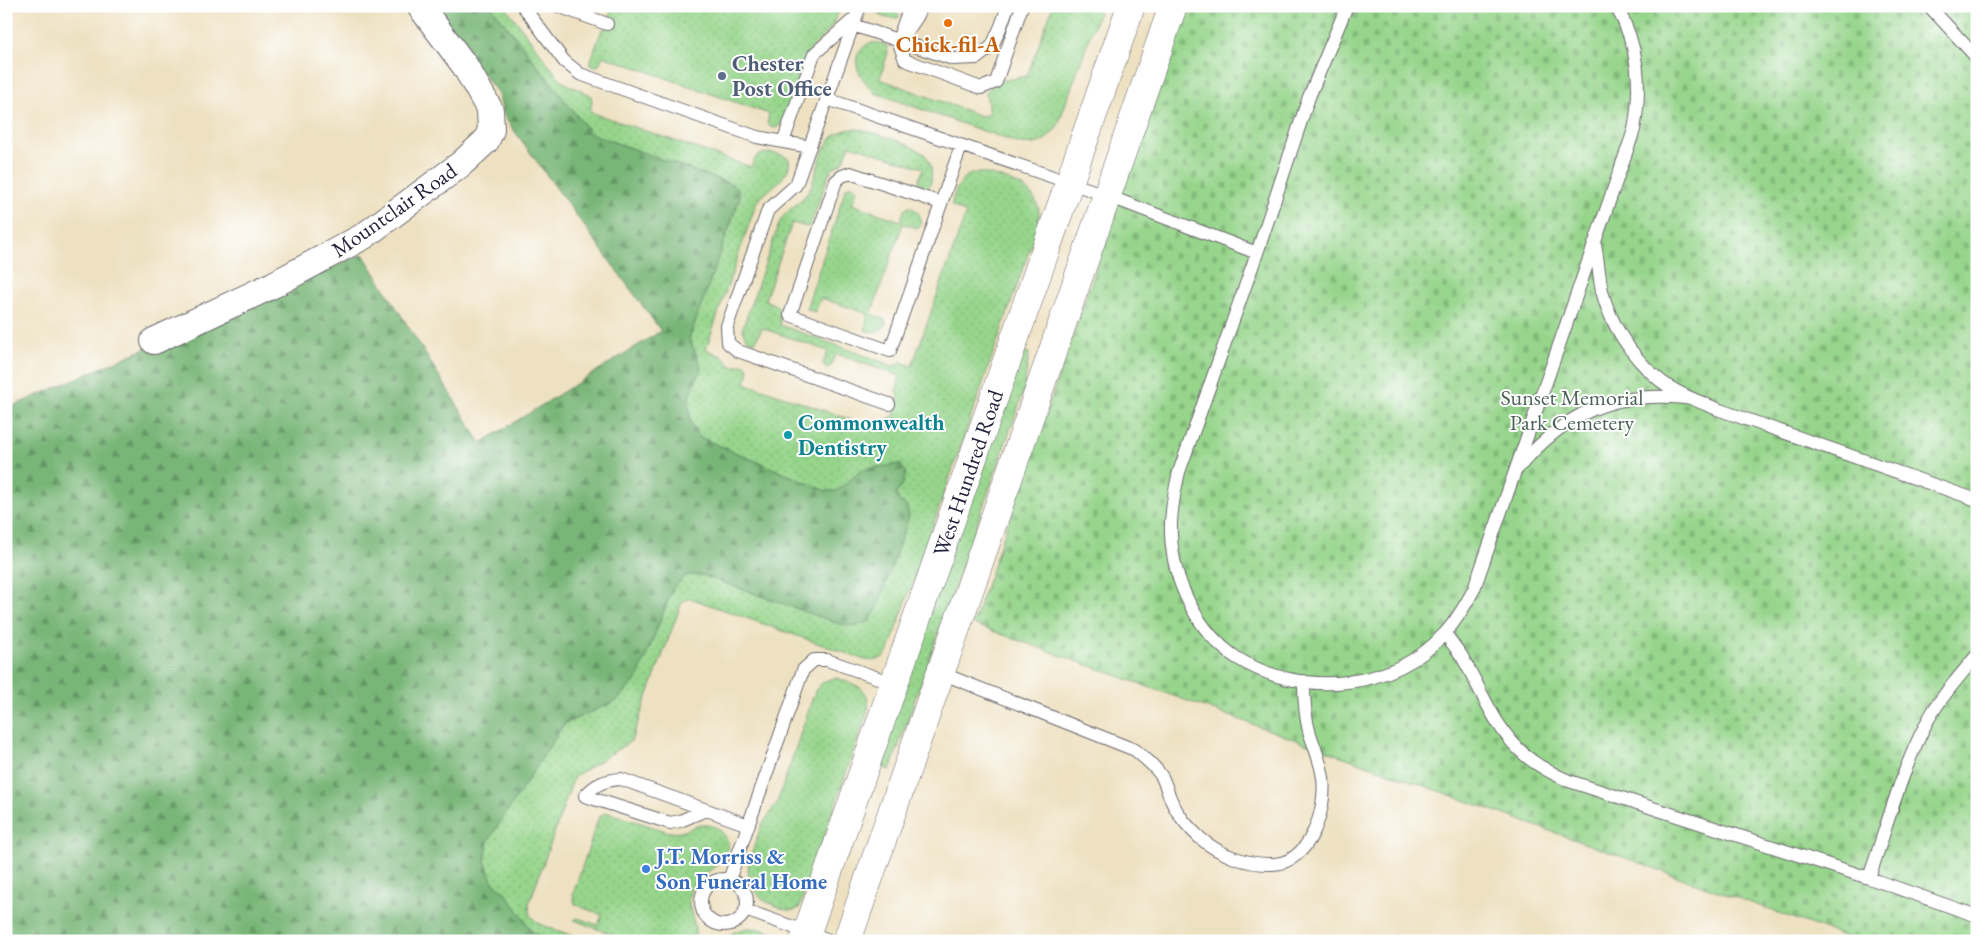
<svg xmlns="http://www.w3.org/2000/svg" width="1983" height="947" font-family="'EB Garamond',serif">
  <style>
    .grass { fill: url(#grass-dots); stroke: #5c7c63 }
    .forest { fill: url(#forest-firs); stroke: #4d6c59 }
    .cemetery { fill: url(#cemetery-stones); stroke: #5c7c63 }
    .lines { fill: none; stroke-linecap: round; stroke-linejoin: round }
    .service-casing { stroke: #69656a; stroke-width: 14 }
    .minor-casing { stroke: #69656a; stroke-width: 28 }
    .primary-casing { stroke: #69656a; stroke-width: 29 }
    .service { stroke: #fff; stroke-width: 12 }
    .minor { stroke: #fff; stroke-width: 26 }
    .primary { stroke: #fff; stroke-width: 28 }
    .food-dot { fill: #e8710a; stroke: #fff; stroke-width: 2 }
    .service-dot { fill: #5c6f8a; stroke: #fff; stroke-width: 2 }
    .culture-dot { fill: #0f9aa8; stroke: #fff; stroke-width: 2 }
    .shop-dot { fill: #3f7fe0; stroke: #fff; stroke-width: 2 }
    .labels { text-anchor: middle; dominant-baseline: central; stroke-width: 4; stroke-linejoin: round; paint-order: stroke }
    .food-label { font-size: 22px; font-weight: bold; fill: #c56008; stroke: #fff }
    .service-label { font-size: 22px; font-weight: bold; fill: #4e5e75; stroke: #fff; text-anchor: start }
    .street-label { font-size: 22px; fill: #22223b; stroke: #fff }
    .park-label { font-size: 22px; fill: #4b6157; stroke: #fff }
    .culture-label { font-size: 22px; font-weight: bold; fill: #0d838f; stroke: #fff; text-anchor: start }
    .shop-label { font-size: 22px; font-weight: bold; fill: #366cbe; stroke: #fff; text-anchor: start }
  </style>
  <defs>
    <pattern id="grass-dots" width="8" height="8" patternUnits="userSpaceOnUse" patternTransform="scale(1.25)"><rect width="8" height="8" fill="#96d58b"/><path d="M2 2h.1M6 6h.1" fill="none" stroke="#81b779" stroke-width="1.8" stroke-linecap="round"/></pattern>
    <pattern id="forest-firs" width="22" height="20" patternUnits="userSpaceOnUse" patternTransform="scale(1.25)"><rect width="22" height="20" fill="#78b677"/><path d="M5 1l3.5 6h-7zM16 11l3.5 6h-7z" fill="#629463"/></pattern>
    <pattern id="cemetery-stones" width="16" height="16" patternUnits="userSpaceOnUse" patternTransform="scale(1.25)"><rect width="16" height="16" fill="#96d58b"/><path d="M2 7V4a2 2 0 0 1 4 0v3zM10 15v-3a2 2 0 0 1 4 0v3z" fill="#81b779"/></pattern>
  </defs>
  <rect width="100%" height="100%" fill="#fff"/>
  <filter id="ink" filterUnits="userSpaceOnUse"><feTurbulence type="fractalNoise" baseFrequency=".02" numOctaves="2"/><feDisplacementMap in="SourceGraphic" scale="10" xChannelSelector="R" yChannelSelector="G"/><feConvolveMatrix kernelMatrix="1 2 1 2 8 2 1 2 1" color-interpolation-filters="sRGB"/></filter>
  <filter id="wash" filterUnits="userSpaceOnUse"><feTurbulence type="fractalNoise" baseFrequency=".0096" numOctaves="4" result="noise"/><feDisplacementMap in="SourceGraphic" scale="20" xChannelSelector="R" yChannelSelector="G"/><feGaussianBlur stdDeviation="1.12" result="paint"/><feColorMatrix in="noise" values="0 0 0 0 0 0 0 0 0 0 0 0 0 0 0 0 0 1.4 0 .05"/><feComposite in="paint" operator="in"/></filter>
  <g filter="url(#wash)">
    <rect width="100%" height="100%" fill="#eee1c1"/>
    <!-- grass -->
    <path class="grass" d="M 491,6 L 505,6 L 556,74 L 565,83 L 591,95 L 592,102 L 590,112 L 751,167 C 753,164 754,159 757,156 C 765,151 782,153 789,159 C 792,180 765,188 756,204 L 706,349 L 725,358 L 730,366 L 739,366 L 741,364 L 746,365 L 749,371 L 745,383 L 883,431 L 888,418 L 894,417 L 899,396 L 896,393 L 900,376 L 836,354 L 831,366 L 826,369 L 823,363 L 828,351 L 762,328 L 755,342 C 746,341 743,335 743,327 L 780,221 C 788,208 804,201 810,188 C 819,171 820,144 837,134 C 844,129 855,128 863,130 C 876,133 918,146 926,156 C 932,164 933,175 930,185 L 927,188 L 923,188 L 918,182 L 923,168 L 850,145 L 843,162 L 832,169 L 829,174 L 810,226 L 807,227 L 792,223 L 765,300 C 782,308 781,306 780,325 L 894,366 L 901,362 L 912,366 L 966,213 L 952,206 C 952,198 956,190 960,184 C 970,166 988,174 1004,179 C 1018,184 1031,189 1037,204 C 1040,211 1039,218 1038,226 L 889,650 C 883,660 876,662 865,660 L 690,598 L 682,602 L 631,741 L 574,777 L 529,904 L 530,915 L 539,924 L 588,941 L 550,941 L 532,931 L 505,892 L 492,881 L 485,861 L 488,841 L 564,724 L 618,700 L 637,679 L 673,588 L 687,575 L 702,575 L 840,624 L 899,501 L 896,494 L 903,484 L 863,469 L 837,491 L 826,491 L 699,437 L 690,421 L 689,396 L 701,368 L 697,355 L 689,339 L 740,197 L 731,184 L 591,134 Z
      M 613,6 L 841,6 L 832,26 L 807,54 L 784,122 L 776,128 L 770,127 L 767,124 L 769,114 L 603,56 L 598,66 L 590,65 L 590,63 L 602,29 L 605,30 Z
      M 875,6 C 884,6 893,8 900,16 L 898,18 C 887,19 882,18 875,10 Z
      M 1053,6 L 1101,6 L 1058,125 C 1047,141 1040,146 1020,144 L 875,93 C 866,83 854,71 857,57 C 858,52 864,47 867,44 C 875,42 880,42 887,46 L 888,52 L 880,79 L 981,116 L 989,114 L 986,92 L 996,82 L 1027,76 Z
      M 849,186 L 853,186 L 857,190 L 852,204 L 900,221 L 905,209 L 910,207 C 919,210 924,220 918,228 L 903,224 L 871,314 L 885,320 L 886,324 C 882,331 874,333 866,331 L 865,329 L 868,314 L 821,298 L 815,312 L 806,309 L 846,188 Z
      M 1020,350 L 1029,353 L 1024,390 L 1020,402 L 890,770 L 883,768 L 887,735 Z
      M 837,678 C 855,685 871,687 868,710 L 799,908 L 795,910 L 786,910 L 767,902 L 757,894 L 751,883 L 748,872 L 749,861 L 761,826 L 777,803 L 815,691 C 822,682 826,679 837,678 Z
      M 606,812 L 669,832 C 687,835 691,824 706,825 C 713,825 721,829 725,836 C 740,861 699,871 691,889 C 683,908 700,923 694,941 L 629,941 L 574,920 L 578,918 L 598,925 L 602,915 L 579,906 L 575,904 L 573,894 L 599,817 Z
      M 747,928 C 759,928 774,930 781,941 L 722,941 L 734,932 Z"/>
    <!-- forest -->
    <path class="forest" d="M 430,6 L 491,6 L 591,134 L 731,184 L 738,189 L 740,197 L 689,339 L 697,355 L 701,368 L 689,396 L 690,421 L 699,437 L 826,491 L 837,491 L 863,469 L 900,464 L 906,472 L 903,484 L 896,494 L 899,501 L 907,506 L 909,516 L 877,609 L 869,622 L 855,626 L 840,624 L 702,575 L 687,575 L 673,588 L 637,679 L 618,700 L 564,724 L 488,841 L 485,861 L 492,881 L 505,892 L 532,931 L 550,941 L 6,941 L 6,409 L 363,254 L 481,443 L 661,331 L 505,118 L 497,92 Z"/>
    <!-- cemetery -->
    <path class="cemetery" d="M 1187,6 L 1977,6 L 1977,941 L 1857,941 L 973,624 Z"/>
  </g>
  <g filter="url(#ink)">
    <g class="lines">
      <!-- service casing -->
      <g class="service-casing">
        <path id="service" d="M 523,6 L 564,61 L 580,74 L 757,137 L 810,147
          M 558,6 L 607,24
          M 860,6 L 796,185 L 768,210 L 727,326 L 728,343 L 738,351 L 889,404
          M 910,6 L 898,40 L 905,60 L 981,88 L 996,82 L 1022,6
          M 1347,6 L 1309,97 L 1257,253 L 1179,472 C 1174,493 1170,513 1171,535 C 1173,581 1197,632 1237,658 C 1301,698 1394,691 1445,633 C 1457,620 1466,604 1474,589 L 1634,130 C 1642,86 1639,46 1616,6
          M 1929,6 L 1977,58
          M 853,25 L 953,59 L 977,58 L 992,46 L 1001,26 L 1008,6
          M 904,36 L 917,17 L 922,6
          M 827,99 L 1108,196 L 1257,253
          M 783,142 L 814,54 L 855,18
          M 941,203 L 850,173 L 842,176 L 836,181 L 790,315 L 890,351 L 961,146
          M 1595,245 C 1598,260 1599,276 1602,291 C 1610,323 1631,356 1656,377 C 1674,393 1698,401 1720,410 L 1977,500
          M 1518,468 C 1565,413 1612,391 1685,398
          M 1445,633 C 1450,641 1456,648 1461,655 C 1482,690 1494,729 1526,756 C 1539,767 1553,774 1569,781 L 1869,878 L 1977,916
          M 941,673 L 1135,750 C 1145,758 1155,766 1162,777 C 1166,785 1168,794 1172,802 C 1178,815 1189,828 1200,838 C 1220,855 1247,865 1273,864 C 1310,863 1327,809 1323,778 C 1321,763 1315,749 1310,734 C 1305,718 1304,699 1304,681
          M 706,810 L 680,821 L 670,823 L 585,796 C 595,784 605,780 621,779 L 748,825
          M 1869,878 C 1887,826 1902,768 1928,720 C 1941,696 1960,676 1977,655
          M701 902a23 23 0 1 1 46 0a23 23 0 1 1-46 0Z
          M 729,880 L 803,670 L 814,660 L 827,660 L 895,684
          M 745,910 L 832,941"/>
      </g>
      <!-- minor casing -->
      <g class="minor-casing">
        <path id="minor" d="M 154,341 L 273,285 L 364,236 L 461,164 L 486,141 L 491,130 L 490,110 L 465,66 L 420,6"/>
      </g>
      <!-- primary casing -->
      <g class="primary-casing">
        <path id="primary" d="M 804,941 L 1131,6
          M 847,941 L 1173,6"/>
      </g>
      <!-- service -->
      <use href="#service" class="service"/>
      <!-- minor -->
      <use href="#minor" class="minor"/>
      <!-- primary -->
      <use href="#primary" class="primary"/>
    </g>
  </g>
  <!-- markers -->
  <circle class="food-dot" cx="948" cy="23" r="5"/>
  <circle class="service-dot" cx="722" cy="76" r="5"/>
  <circle class="culture-dot" cx="788" cy="435" r="5"/>
  <circle class="shop-dot" cx="646" cy="869" r="5"/>
  <g class="labels">
    <!-- food labels -->
    <g class="food-label">
      <text x="948" y="44">Chick-fil-A</text>
    </g>
    <!-- service labels -->
    <g class="service-label">
      <text x="732" y="63">Chester<tspan x="732" dy="25">Post Office</tspan></text>
    </g>
    <!-- street labels -->
    <g class="street-label">
      <text transform="translate(394 210) rotate(-35)">Mountclair Road</text>
      <text transform="translate(968 473) rotate(-71)">West Hundred Road</text>
    </g>
    <!-- park labels -->
    <g class="park-label">
      <text x="1572" y="397">Sunset Memorial<tspan x="1572" dy="25">Park Cemetery</tspan></text>
    </g>
    <!-- culture labels -->
    <g class="culture-label">
      <text x="798" y="422">Commonwealth<tspan x="798" dy="25">Dentistry</tspan></text>
    </g>
    <!-- shop labels -->
    <g class="shop-label">
      <text x="656" y="856">J.T. Morriss &amp;<tspan x="656" dy="25">Son Funeral Home</tspan></text>
    </g>
  </g>
  <!-- margin -->
  <rect width="1983" height="947" fill="none" stroke="#fff" stroke-width="25"/>
</svg>
